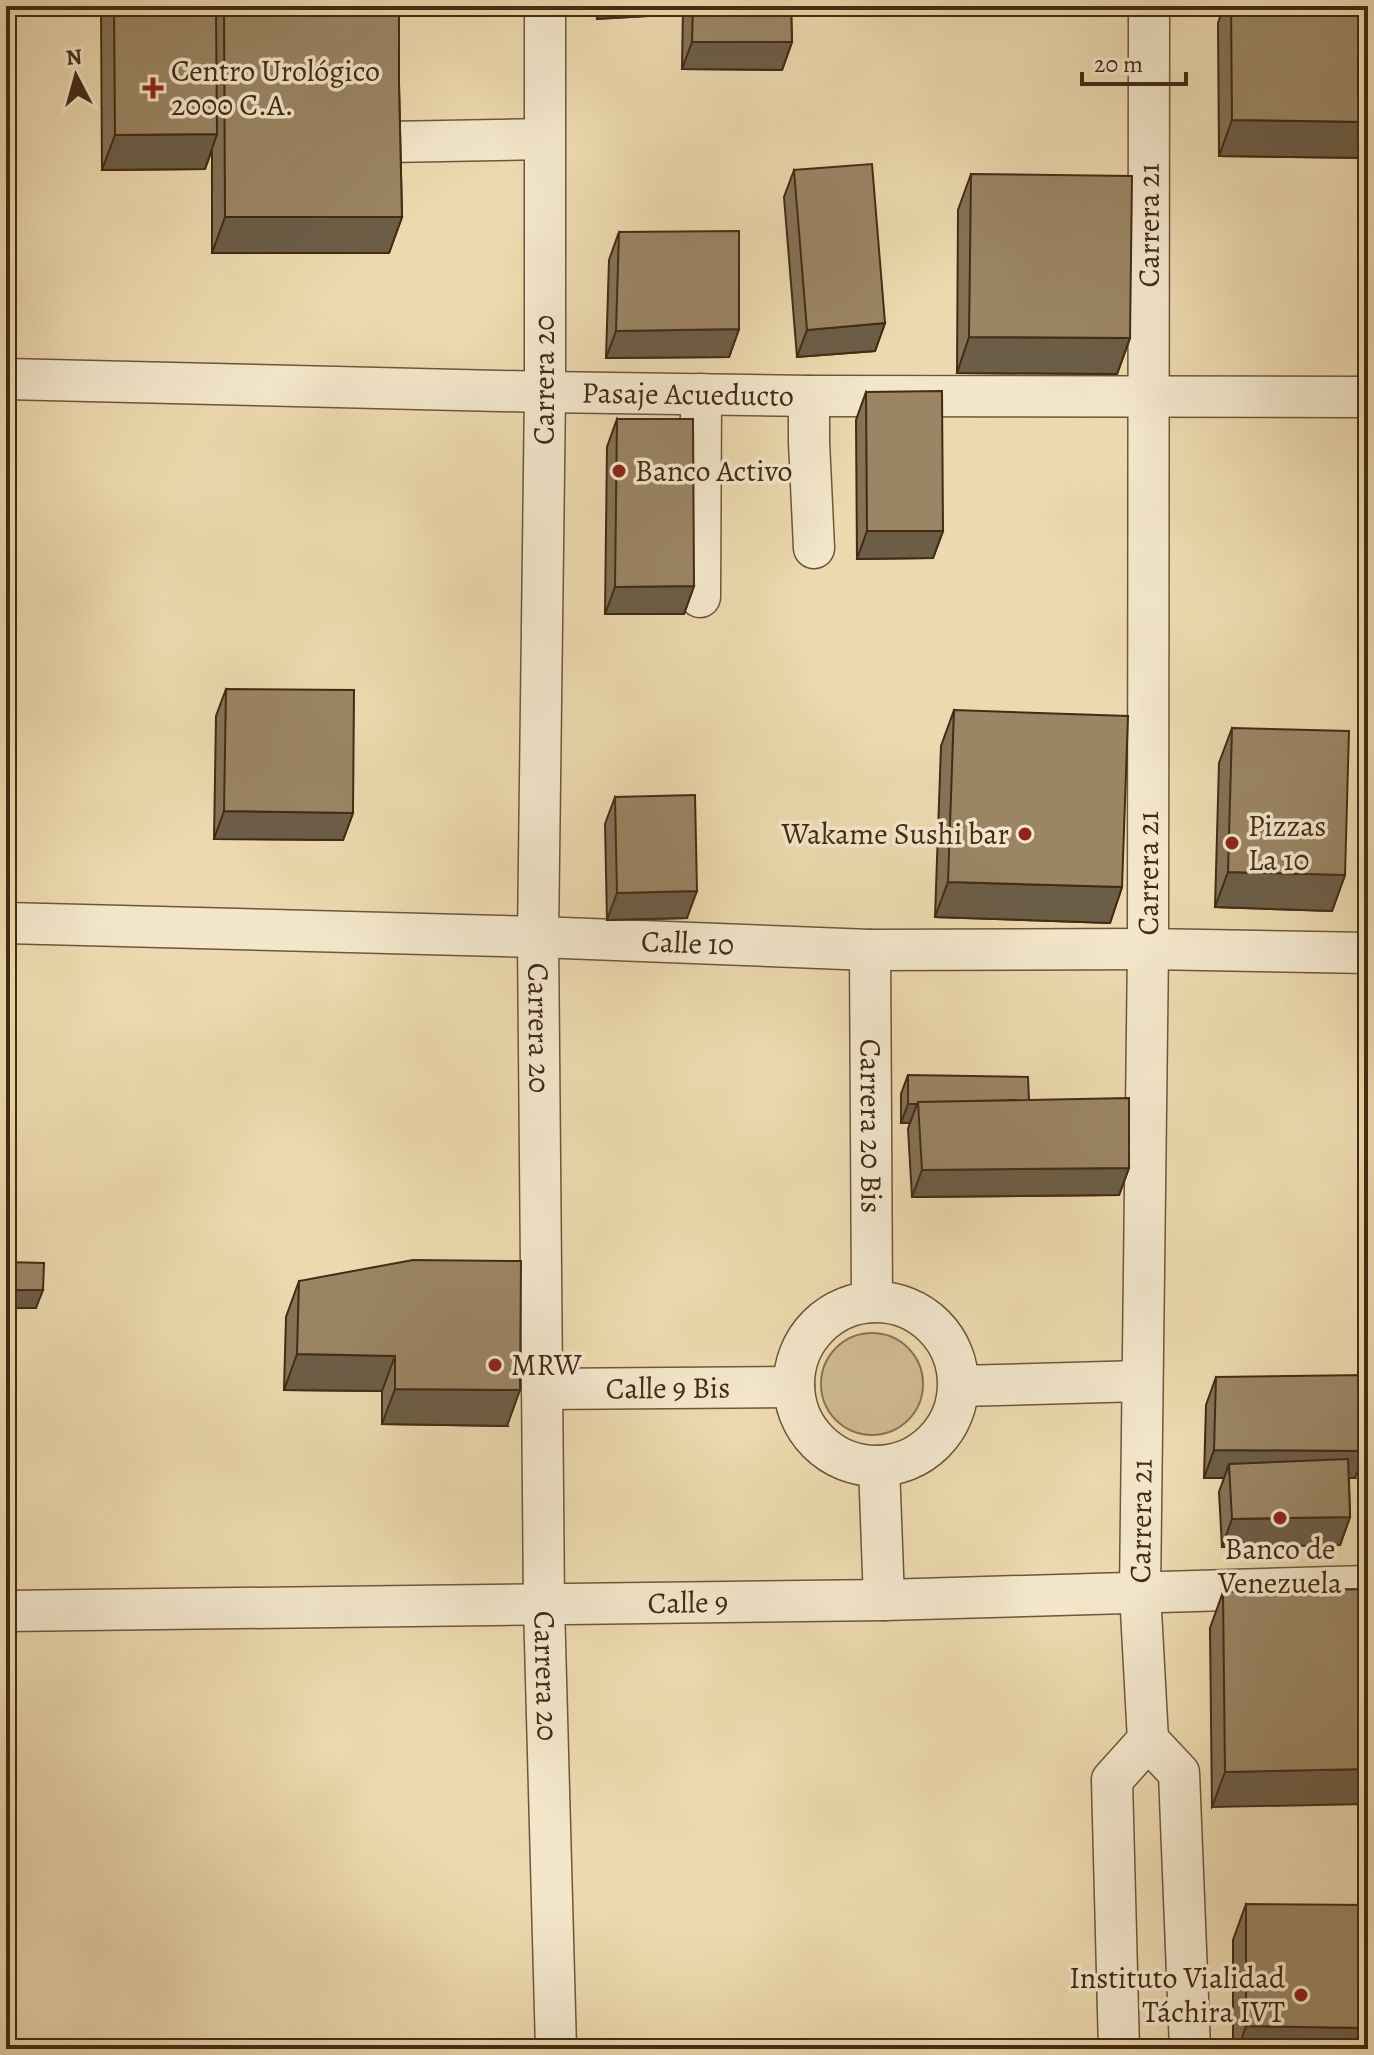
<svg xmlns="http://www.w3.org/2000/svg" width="1374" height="2055" font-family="Alegreya,serif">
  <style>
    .green { fill: #d0bb95; stroke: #8a7354; stroke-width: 2 }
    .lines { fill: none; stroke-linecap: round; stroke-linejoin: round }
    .minor-casing { stroke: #6e563b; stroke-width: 43 }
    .minor { stroke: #f3e6cb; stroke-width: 40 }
    .wall { fill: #857257; stroke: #432b14; stroke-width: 2 }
    .shaded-wall { fill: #6c5d47; stroke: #432b14; stroke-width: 2 }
    .building { fill: #9b8565; stroke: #432b14; stroke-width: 2 }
    .poi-dot { fill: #8f2418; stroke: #f3e6cb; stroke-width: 3 }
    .labels { text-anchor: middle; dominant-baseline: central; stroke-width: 7; stroke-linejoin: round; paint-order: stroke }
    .poi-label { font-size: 30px; fill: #432b14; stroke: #f3e6cb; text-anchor: start }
    .street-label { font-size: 30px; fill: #432b14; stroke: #f3e6cb }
  </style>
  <rect width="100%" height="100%" fill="#edd9af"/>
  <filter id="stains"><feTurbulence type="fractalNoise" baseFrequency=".0025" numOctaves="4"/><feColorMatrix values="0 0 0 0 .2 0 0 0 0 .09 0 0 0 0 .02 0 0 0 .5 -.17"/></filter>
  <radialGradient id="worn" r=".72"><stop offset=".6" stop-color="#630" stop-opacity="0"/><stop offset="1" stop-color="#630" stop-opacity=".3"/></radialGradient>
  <!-- green -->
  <path class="green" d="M821 1384a51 51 0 1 1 102 0a51 51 0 1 1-102 0Z"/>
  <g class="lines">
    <!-- minor casing -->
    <g class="minor-casing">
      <g id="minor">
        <path id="s1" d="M 545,6 L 545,392 L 538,937 L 544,1605 L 556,2049"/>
        <path d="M 389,142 L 544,139"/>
        <path id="s2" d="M 6,379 L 545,392 L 809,396 L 1368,397"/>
        <path d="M 809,396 L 809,442 L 814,548"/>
        <path d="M 700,597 L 701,394"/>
        <path id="s3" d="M 6,923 L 538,937 L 870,950 L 1148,949 L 1368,953"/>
        <path id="s4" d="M 870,950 L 872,1302"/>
        <circle cx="876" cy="1384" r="82"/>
        <path d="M 959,1386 L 1142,1381"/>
        <path id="s5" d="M 542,1389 L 794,1387"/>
        <path d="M 879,1466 L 884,1600"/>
        <path id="s6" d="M 6,1611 L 884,1600 L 1368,1586"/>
        <path d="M 1148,1740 L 1179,1773 L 1190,2049"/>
        <path id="s7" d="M 1119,2049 L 1112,1780 L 1148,1740 L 1140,1592 L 1148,949 L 1149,6"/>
      </g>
    </g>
    <!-- minor -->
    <use href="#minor" class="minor"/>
  </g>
  <!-- wall -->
  <path class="wall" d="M 101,6 L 399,6 L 399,84 L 402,217 L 389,253 L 212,253 L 212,150 L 205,169 L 102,170 Z
    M 597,6 L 667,6 L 664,15 L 597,19 Z
    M 683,6 L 791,6 L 792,42 L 782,70 L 682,69 Z
    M 1224,6 L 1368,6 L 1368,158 L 1219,156 L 1218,23 Z
    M 794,170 L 885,323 L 875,351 L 797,357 L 784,197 Z
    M 971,174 L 1130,338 L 1117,374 L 957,373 L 958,210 Z
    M 619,232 L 739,329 L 729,357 L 606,358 L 609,260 Z
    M 866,392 L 943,531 L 933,558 L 857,559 L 856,420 Z
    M 617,419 L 694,586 L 684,614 L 605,614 L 607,447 Z
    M 226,689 L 353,813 L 343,840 L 214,839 L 216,716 Z
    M 954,710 L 1122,887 L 1110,923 L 935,917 L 941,746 Z
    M 1232,728 L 1345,875 L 1332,911 L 1215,907 L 1219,763 Z
    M 615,797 L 687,918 L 607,920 L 605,824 Z
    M 908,1075 L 1029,1100 L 1129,1168 L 1119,1195 L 912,1197 L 908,1129 L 910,1123 L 901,1123 L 901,1094 Z
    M 299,1281 L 507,1426 L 382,1424 L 382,1391 L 284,1390 L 286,1317 Z
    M 1216,1377 L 1355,1478 L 1349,1478 L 1350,1517 L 1340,1545 L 1222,1547 L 1219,1492 L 1224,1478 L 1204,1478 L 1206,1405 Z
    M 1368,1589 L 1212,1807 L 1210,1628 L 1223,1592 Z
    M 1246,1904 L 1368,2049 L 1233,2049 L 1233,1940 Z"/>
  <!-- shaded-wall -->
  <path class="shaded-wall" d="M 602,6 L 667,6 L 664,15 L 597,19 Z
    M 692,42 L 792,42 L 782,70 L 682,69 Z
    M 1232,120 L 1368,122 L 1368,158 L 1219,156 Z
    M 217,134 L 205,169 L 102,170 L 115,135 Z
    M 225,217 L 402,217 L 389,253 L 212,253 Z
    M 885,323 L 875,351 L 797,357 L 807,330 Z
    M 739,329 L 729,357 L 606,358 L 616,331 Z
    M 969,337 L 1130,338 L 1117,374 L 957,373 Z
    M 867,531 L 943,531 L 933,558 L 857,559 Z
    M 694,586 L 684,614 L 605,614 L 615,587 Z
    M 224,811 L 353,813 L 343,840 L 214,839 Z
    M 1228,872 L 1345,875 L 1332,911 L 1215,907 Z
    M 948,882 L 1122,887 L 1110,923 L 935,917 Z
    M 697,891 L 687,918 L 607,920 L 617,893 Z
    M 908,1104 L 917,1104 L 910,1123 L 901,1123 Z
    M 1129,1168 L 1119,1195 L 912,1197 L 922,1170 Z
    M 6,1290 L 43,1290 L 36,1308 L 6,1308 Z
    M 297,1354 L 395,1356 L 382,1391 L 284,1390 Z
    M 395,1389 L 520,1390 L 507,1426 L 382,1424 Z
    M 1214,1450 L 1365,1451 L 1355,1478 L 1230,1478 L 1229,1464 L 1224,1478 L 1204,1478 Z
    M 1350,1517 L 1340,1545 L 1222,1547 L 1232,1519 Z
    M 1368,1769 L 1368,1804 L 1212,1807 L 1225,1772 Z
    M 1246,2026 L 1368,2028 L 1368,2049 L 1238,2049 Z"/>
  <!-- building -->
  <path class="building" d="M 114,6 L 216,6 L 217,134 L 115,135 Z
    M 224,6 L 399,6 L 399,84 L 402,217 L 225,217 Z
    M 693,6 L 791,6 L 792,42 L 692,42 Z
    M 1231,6 L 1368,6 L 1368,122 L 1232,120 Z
    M 872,164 L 885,323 L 807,330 L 794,170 Z
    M 971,174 L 1132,176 L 1130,338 L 969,337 Z
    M 739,231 L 739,329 L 616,331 L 619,232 Z
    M 942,391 L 943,531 L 867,531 L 866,392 Z
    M 617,419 L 693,419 L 694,586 L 615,587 Z
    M 226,689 L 354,690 L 353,813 L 224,811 Z
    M 954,710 L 1128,716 L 1122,887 L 948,882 Z
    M 1232,728 L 1349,731 L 1345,875 L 1228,872 Z
    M 695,795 L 697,891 L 617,893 L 615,797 Z
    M 908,1075 L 1028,1077 L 1029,1100 L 918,1102 L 918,1104 L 908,1104 Z
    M 1129,1098 L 1129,1168 L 922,1170 L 918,1102 Z
    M 413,1260 L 521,1261 L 520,1390 L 395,1389 L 395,1356 L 297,1354 L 299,1281 Z
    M 6,1262 L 44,1263 L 43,1290 L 6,1290 Z
    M 1366,1375 L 1365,1451 L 1214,1450 L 1216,1377 Z
    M 1348,1459 L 1350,1517 L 1232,1519 L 1229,1464 Z
    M 1368,1589 L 1368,1769 L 1225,1772 L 1223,1592 Z
    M 1246,1904 L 1368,1905 L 1368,2028 L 1246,2026 Z"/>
  <!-- markers -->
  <g class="poi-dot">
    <path d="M149 76h8v8h8v8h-8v8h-8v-8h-8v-8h8z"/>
    <circle cx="619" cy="471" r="8"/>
    <circle cx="1025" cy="834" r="8"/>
    <circle cx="1232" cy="843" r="8"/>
    <circle cx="495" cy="1365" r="8"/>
    <circle cx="1280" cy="1518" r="8"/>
    <circle cx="1301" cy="1995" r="8"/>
  </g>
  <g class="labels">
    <!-- poi labels -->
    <g class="poi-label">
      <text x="171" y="71">Centro Urológico<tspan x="171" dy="34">2000 C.A.</tspan></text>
      <text x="635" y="471">Banco Activo</text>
      <text x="1248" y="826">Pizzas<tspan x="1248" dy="34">La 10</tspan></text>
      <text x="1009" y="834" text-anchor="end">Wakame Sushi bar</text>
      <text x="511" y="1365">MRW</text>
      <text x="1280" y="1549" text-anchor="middle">Banco de<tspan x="1280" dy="34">Venezuela</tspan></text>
      <text x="1285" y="1978" text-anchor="end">Instituto Vialidad<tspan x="1285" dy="34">Táchira IVT</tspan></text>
    </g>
    <!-- street labels -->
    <g class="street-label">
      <text stroke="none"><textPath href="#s7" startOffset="1838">Carrera 21</textPath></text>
      <text transform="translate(544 380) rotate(-90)">Carrera 20</text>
      <text stroke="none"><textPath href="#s2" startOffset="682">Pasaje Acueducto</textPath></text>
      <text stroke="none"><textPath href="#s7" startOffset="1190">Carrera 21</textPath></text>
      <text stroke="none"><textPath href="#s3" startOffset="682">Calle 10</textPath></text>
      <text stroke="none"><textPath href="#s1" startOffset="1022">Carrera 20</textPath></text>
      <text stroke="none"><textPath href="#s4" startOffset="176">Carrera 20 Bis</textPath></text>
      <text stroke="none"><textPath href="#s5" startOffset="126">Calle 9 Bis</textPath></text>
      <text stroke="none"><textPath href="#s7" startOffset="542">Carrera 21</textPath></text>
      <text stroke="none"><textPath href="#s6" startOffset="682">Calle 9</textPath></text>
      <text stroke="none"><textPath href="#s1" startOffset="1670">Carrera 20</textPath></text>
    </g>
  </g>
  <!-- margin -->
  <rect width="1374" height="2055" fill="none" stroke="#edd9af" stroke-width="32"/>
  <rect x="8" y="8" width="1358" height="2039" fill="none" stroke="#432b14" stroke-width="4"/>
  <rect x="16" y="16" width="1342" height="2023" fill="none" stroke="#432b14" stroke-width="2"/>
  <!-- north arrow -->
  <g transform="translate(76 76) rotate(354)" stroke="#f3e6cb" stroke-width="6" paint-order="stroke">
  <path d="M0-6L14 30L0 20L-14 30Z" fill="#432b14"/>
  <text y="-12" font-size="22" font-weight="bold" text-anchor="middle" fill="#432b14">N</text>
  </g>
  <!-- scale -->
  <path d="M1082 72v12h104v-12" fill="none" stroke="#432b14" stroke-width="4"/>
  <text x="1094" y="72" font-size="24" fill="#432b14" stroke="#f3e6cb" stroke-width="6" paint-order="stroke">20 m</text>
  <rect width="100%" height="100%" filter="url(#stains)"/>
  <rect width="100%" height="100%" fill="url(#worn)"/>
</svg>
